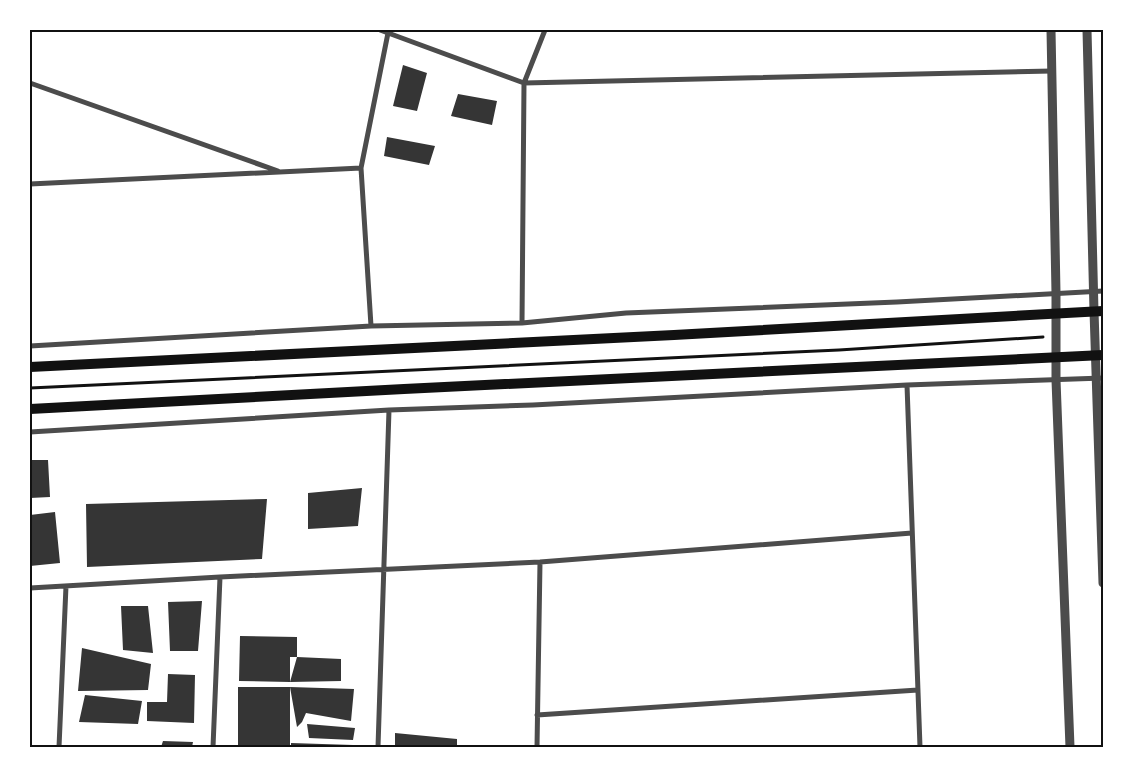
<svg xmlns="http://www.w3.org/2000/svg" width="1133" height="777" font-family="Ubuntu,sans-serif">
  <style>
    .building { fill: #353535 }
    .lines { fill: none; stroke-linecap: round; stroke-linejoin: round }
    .path { stroke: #111; stroke-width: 3 }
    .minor { stroke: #4c4c4c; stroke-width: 5 }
    .tertiary { stroke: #4c4c4c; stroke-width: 9 }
    .secondary { stroke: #111; stroke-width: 10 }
    .neatline { fill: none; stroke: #111; stroke-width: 2 }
  </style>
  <rect width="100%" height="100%" fill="#fff"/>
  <!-- building -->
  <path class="building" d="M 403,65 L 427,73 L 417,111 L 393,106 Z
    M 458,94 L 497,101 L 492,125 L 451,116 Z
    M 387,137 L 435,146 L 429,165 L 384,156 Z
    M 30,460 L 48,460 L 50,497 L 30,498 Z
    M 362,488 L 358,526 L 308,529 L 308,493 Z
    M 267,499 L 262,559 L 87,567 L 86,504 Z
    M 55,512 L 60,563 L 30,566 L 30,515 Z
    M 202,601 L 198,651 L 170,651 L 168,602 Z
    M 121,606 L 148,606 L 153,653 L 123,650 Z
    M 240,636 L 297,637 L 297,657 L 290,657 L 290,682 L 239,681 Z
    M 82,648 L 151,664 L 148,690 L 78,691 Z
    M 297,657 L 341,659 L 341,681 L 290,682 Z
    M 168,674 L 195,675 L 194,723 L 147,721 L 147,702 L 167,702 Z
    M 238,687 L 290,687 L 290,747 L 238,747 Z
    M 290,687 L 354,689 L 351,721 L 306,713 L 302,722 L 297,727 Z
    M 85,695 L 142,701 L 138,724 L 79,722 Z
    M 307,724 L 355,728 L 353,740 L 309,738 Z
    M 395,733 L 457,739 L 457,747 L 395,747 Z
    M 163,741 L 193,742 L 192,747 L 161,747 Z
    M 291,743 L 353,745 L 353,747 L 291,747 Z"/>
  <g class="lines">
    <!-- path -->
    <path class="path" d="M 30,388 L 839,350 L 1043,337"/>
    <!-- minor -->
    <path class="minor" d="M 380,30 L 524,83 L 1052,71
      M 30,83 L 278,171
      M 30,184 L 361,168
      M 522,323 L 524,83 L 545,30
      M 371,326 L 361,168 L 388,33
      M 30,346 L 371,326 L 522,323 L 626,313 L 897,302 L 1103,291
      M 907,385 L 920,747
      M 30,432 L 389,410 L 533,405 L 907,385 L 1103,378
      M 30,588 L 220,577 L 540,562 L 912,533
      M 537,715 L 918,690
      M 59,747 L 66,586
      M 213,747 L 220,577
      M 378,747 L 389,410
      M 537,747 L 540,562"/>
    <!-- tertiary -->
    <path class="tertiary" d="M 1051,30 L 1056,293 L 1056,380 L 1070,747
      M 1087,30 L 1094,311 L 1103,583"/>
    <!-- secondary -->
    <path class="secondary" d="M 30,367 L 674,335 L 1103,311
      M 30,409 L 404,389 L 1103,355"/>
  </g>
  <!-- border -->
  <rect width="1133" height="777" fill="none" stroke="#ffffff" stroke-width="62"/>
  <rect x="31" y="31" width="1071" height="715" class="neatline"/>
</svg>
